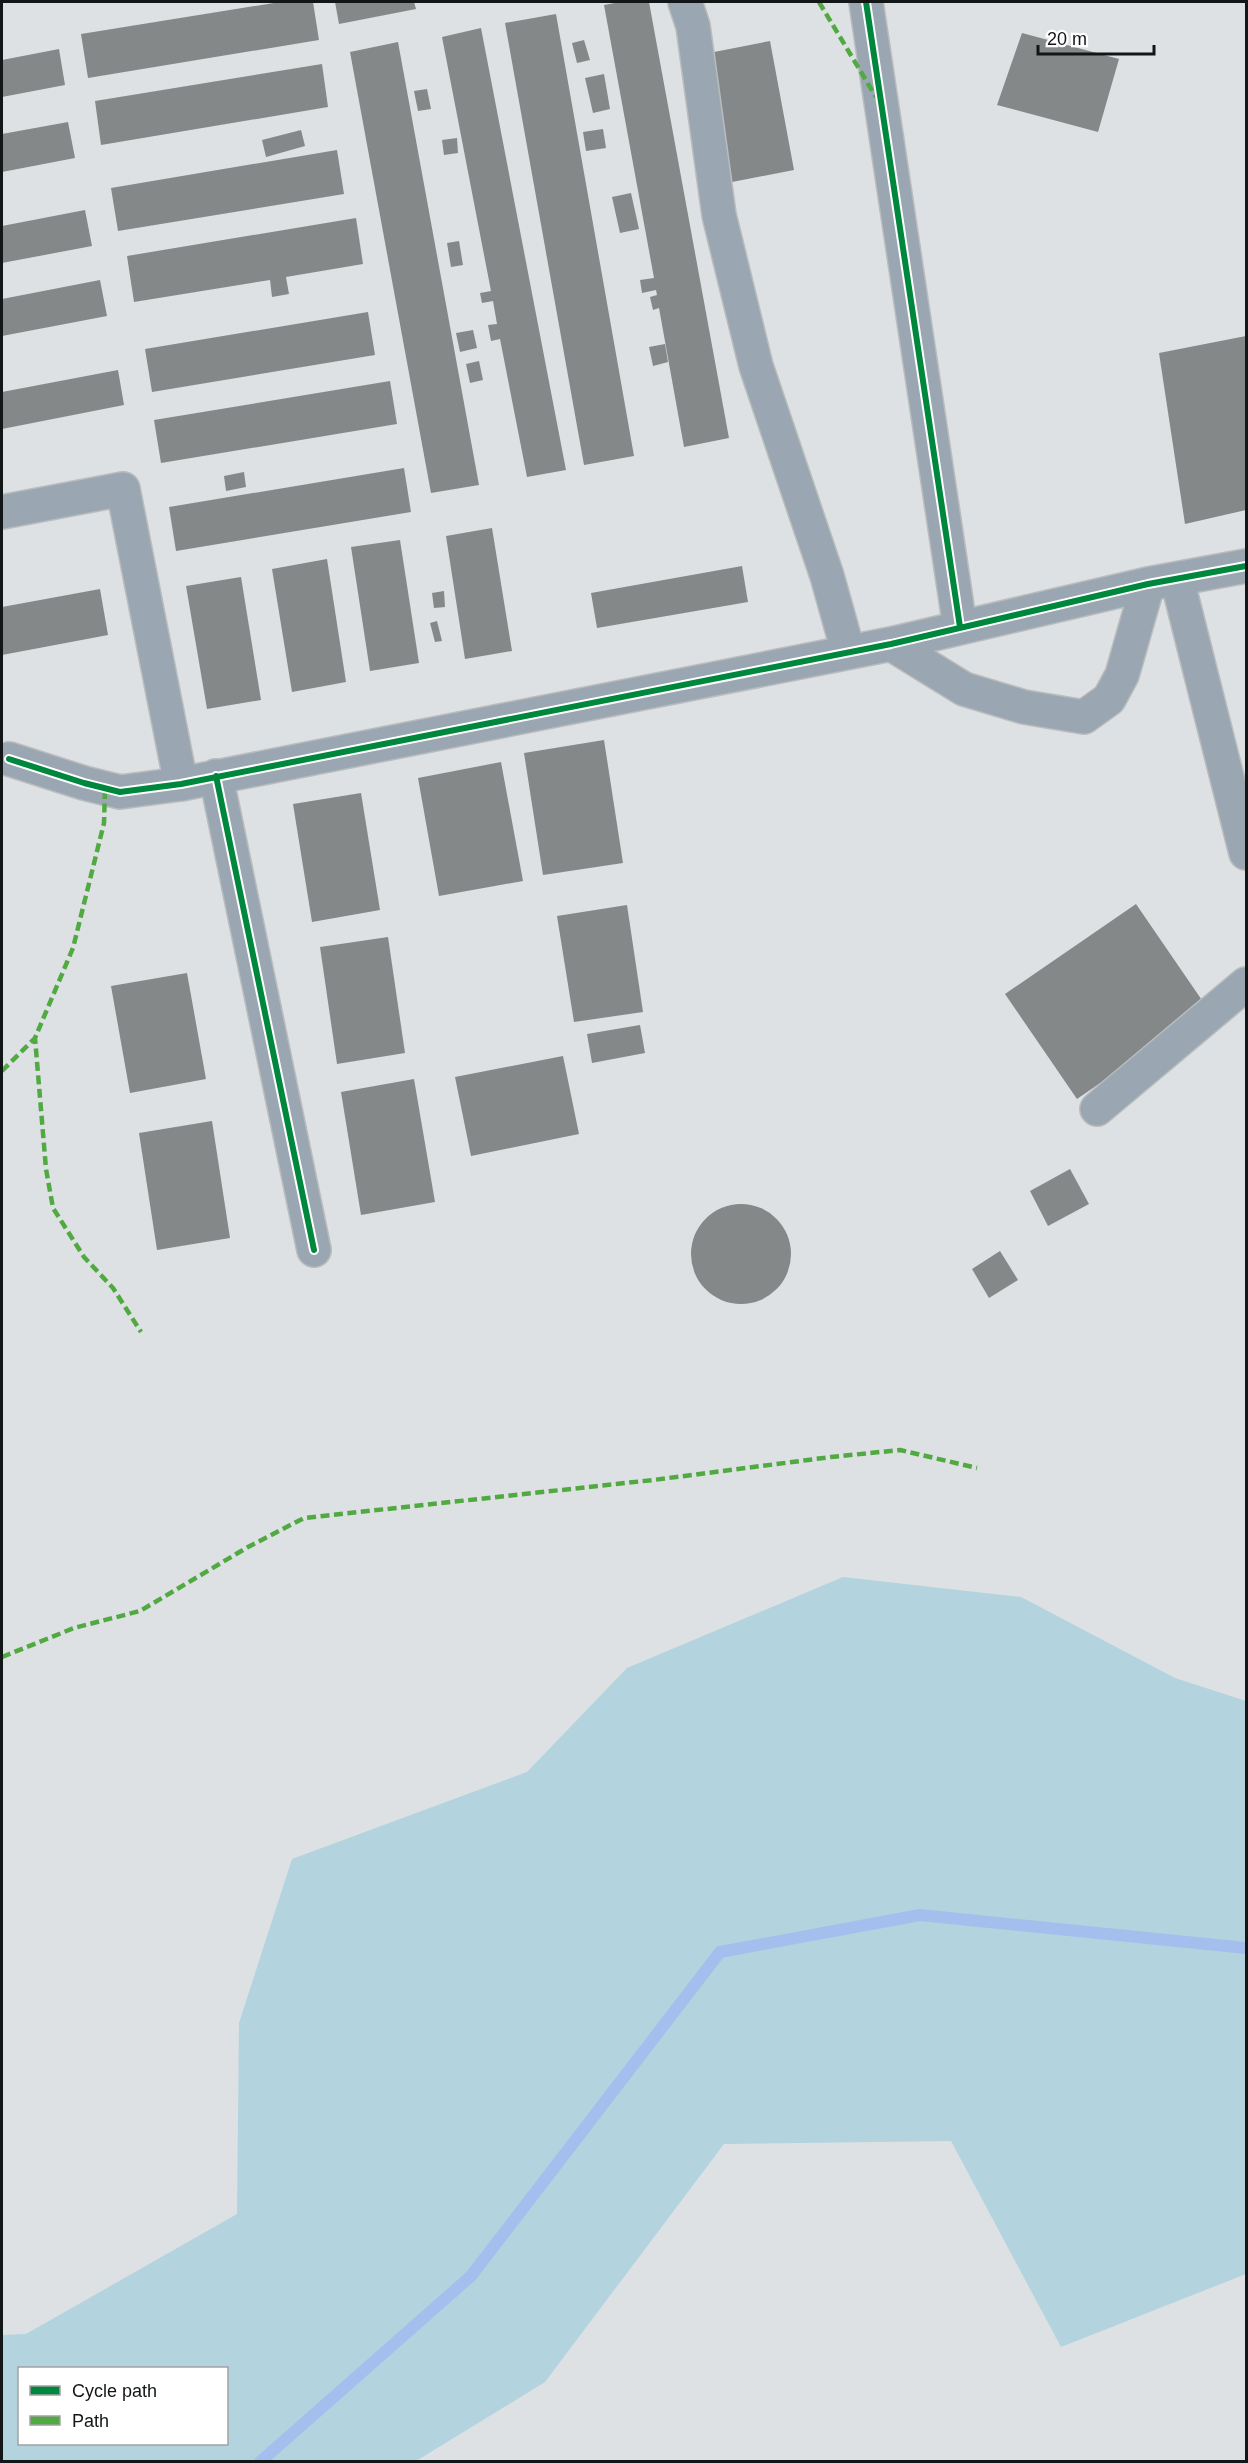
<svg xmlns="http://www.w3.org/2000/svg" width="1248" height="2463" font-family="Arial,sans-serif">
  <style>
    .green { fill: #b3d3df; fill-rule: evenodd }
    .lines { fill: none; stroke-linecap: round; stroke-linejoin: round }
    .stream { stroke: #a4bfed; stroke-width: 12 }
    .building { fill: #858889 }
    .minor-casing { stroke: #b9bcbd; stroke-width: 36 }
    .minor { stroke: #9aa6b1; stroke-width: 33 }
    .quiet { stroke: #51a942; stroke-width: 4.5; stroke-dasharray: 9 4.5; stroke-linecap: butt }
    .cycleway-casing { stroke: #fff; stroke-width: 10 }
    .cycleway { stroke: #00873e; stroke-width: 6 }
  </style>
  <rect width="100%" height="100%" fill="#dde1e3"/>
  <!-- green -->
  <path class="green" d="M 843,1577 L 1021,1597 L 1175,1678 L 1246,1701 L 1246,2274 L 1061,2347 L 951,2141 L 724,2144 L 545,2382 L 416,2461 L 2,2461 L 2,2335 L 26,2334 L 237,2214 L 239,2023 L 292,1859 L 527,1772 L 627,1668 ZM 20,2368 L 226,2368 L 226,2444 L 20,2444 Z"/>
  <g class="lines">
    <!-- stream -->
    <path class="stream" d="M 260,2462 L 471,2276 L 720,1952 L 920,1915 L 1246,1948"/>
  </g>
  <!-- building -->
  <path class="building" d="M 280,2 L 313,2 L 319,40 L 88,78 L 81,34 Z
    M 335,2 L 414,2 L 416,9 L 339,24 Z
    M 620,2 L 649,2 L 729,438 L 684,447 L 659,308 L 653,310 L 650,297 L 657,295 L 656,290 L 642,293 L 640,280 L 654,278 L 604,5 Z
    M 556,14 L 634,456 L 584,465 L 505,23 Z
    M 481,28 L 566,470 L 527,477 L 500,339 L 491,341 L 488,325 L 497,324 L 493,301 L 482,303 L 480,293 L 491,291 L 442,37 Z
    M 1022,33 L 1119,59 L 1098,132 L 997,105 Z
    M 584,40 L 590,60 L 577,63 L 572,43 Z
    M 770,41 L 794,170 L 732,182 L 709,53 Z
    M 398,42 L 479,485 L 431,493 L 350,52 Z
    M 59,49 L 65,85 L 2,97 L 2,60 Z
    M 322,64 L 328,107 L 101,145 L 95,101 Z
    M 604,74 L 610,109 L 593,113 L 585,78 Z
    M 427,89 L 431,109 L 418,111 L 414,91 Z
    M 68,122 L 75,158 L 2,172 L 2,134 Z
    M 603,129 L 606,148 L 586,151 L 583,132 Z
    M 301,130 L 305,146 L 266,157 L 262,140 Z
    M 457,138 L 458,153 L 444,155 L 442,140 Z
    M 337,150 L 344,194 L 118,231 L 111,188 Z
    M 631,193 L 639,229 L 620,233 L 612,197 Z
    M 85,210 L 92,246 L 2,263 L 2,226 Z
    M 356,218 L 363,264 L 286,277 L 289,294 L 272,297 L 270,280 L 134,302 L 127,256 Z
    M 459,241 L 463,265 L 451,267 L 447,243 Z
    M 100,280 L 107,316 L 2,336 L 2,299 Z
    M 368,312 L 375,355 L 152,392 L 145,349 Z
    M 473,330 L 477,348 L 460,352 L 456,333 Z
    M 1246,336 L 1246,510 L 1185,524 L 1159,353 Z
    M 665,344 L 668,362 L 653,366 L 649,347 Z
    M 479,361 L 483,380 L 470,383 L 466,364 Z
    M 118,370 L 124,405 L 2,429 L 2,392 Z
    M 390,381 L 397,424 L 161,463 L 154,420 Z
    M 404,468 L 411,512 L 176,551 L 169,507 Z
    M 244,472 L 246,487 L 226,491 L 224,476 Z
    M 492,528 L 512,651 L 465,659 L 446,536 Z
    M 400,540 L 419,663 L 370,671 L 351,547 Z
    M 327,559 L 346,682 L 292,692 L 272,569 Z
    M 742,566 L 748,602 L 597,628 L 591,593 Z
    M 241,577 L 261,700 L 207,709 L 186,586 Z
    M 100,589 L 108,635 L 2,655 L 2,607 Z
    M 444,591 L 445,607 L 434,608 L 432,593 Z
    M 437,621 L 442,641 L 435,642 L 430,623 Z
    M 604,740 L 623,863 L 543,875 L 524,753 Z
    M 501,762 L 523,881 L 439,896 L 418,778 Z
    M 361,793 L 380,910 L 312,922 L 293,804 Z
    M 1136,904 L 1208,1009 L 1077,1099 L 1005,994 Z
    M 627,905 L 643,1012 L 574,1022 L 557,916 Z
    M 388,937 L 405,1053 L 337,1064 L 320,947 Z
    M 187,973 L 206,1079 L 130,1093 L 111,986 Z
    M 640,1025 L 645,1053 L 592,1063 L 587,1034 Z
    M 563,1056 L 579,1134 L 471,1156 L 455,1077 Z
    M 414,1079 L 435,1202 L 361,1215 L 341,1092 Z
    M 212,1121 L 230,1238 L 157,1250 L 139,1133 Z
    M 1070,1169 L 1089,1204 L 1048,1226 L 1030,1191 Z
    M691 1254a50 50 0 1 1 100 0a50 50 0 1 1-100 0Z
    M 1000,1251 L 1018,1280 L 989,1298 L 972,1269 Z"/>
  <g class="lines">
    <!-- minor casing -->
    <g class="minor-casing">
      <path id="minor" d="M 685,2 L 693,26 L 719,215 L 756,366 L 827,576 L 848,651
        M 866,2 L 960,627
        M 2,512 L 123,489 L 181,784
        M 1177,579 L 1246,853
        M 891,644 L 964,689 L 1024,707 L 1084,717 L 1109,699 L 1122,675 L 1148,584
        M 9,759 L 84,783 L 120,792 L 181,784 L 891,644 L 1148,584 L 1246,566
        M 216,776 L 314,1250
        M 1097,1109 L 1246,984"/>
    </g>
    <!-- minor -->
    <use href="#minor" class="minor"/>
    <!-- quiet -->
    <path class="quiet" d="M 819,2 L 876,97
      M 105,790 L 104,823 L 73,948 L 35,1038 L 46,1169 L 53,1208 L 84,1257 L 113,1288 L 141,1332
      M 2,1071 L 35,1038
      M 2,1657 L 74,1628 L 140,1611 L 248,1547 L 304,1518 L 653,1480 L 831,1457 L 900,1450 L 977,1468"/>
    <!-- cycleway casing -->
    <g class="cycleway-casing">
      <path id="cycleway" d="M 866,2 L 960,627
        M 9,759 L 84,783 L 120,792 L 181,784 L 891,644 L 1148,584 L 1246,566
        M 216,776 L 314,1250"/>
    </g>
    <!-- cycleway -->
    <use href="#cycleway" class="cycleway"/>
  </g>
  <!-- border -->
  <rect width="1248" height="2463" fill="none" stroke="#131617" stroke-width="6"/>
  <!-- legend -->
  <rect x="18" y="2367" width="210" height="78" fill="#ffffff" stroke="#a1a2a2" stroke-width="1.5"/>
  <rect x="30" y="2386" width="30" height="9" fill="#00873e" stroke="#a1a2a2" stroke-width="1.5"/>
  <text x="72" y="2397" font-size="18" fill="#131617">Cycle path</text>
  <rect x="30" y="2416" width="30" height="9" fill="#51a942" stroke="#a1a2a2" stroke-width="1.5"/>
  <text x="72" y="2427" font-size="18" fill="#131617">Path</text>
  <!-- scale -->
  <path d="M1038 45v9h116v-9" fill="none" stroke="#131617" stroke-width="3"/>
  <text x="1047" y="45" font-size="18" fill="#131617" stroke="#ffffff" stroke-width="4.5" paint-order="stroke">20 m</text>
</svg>
